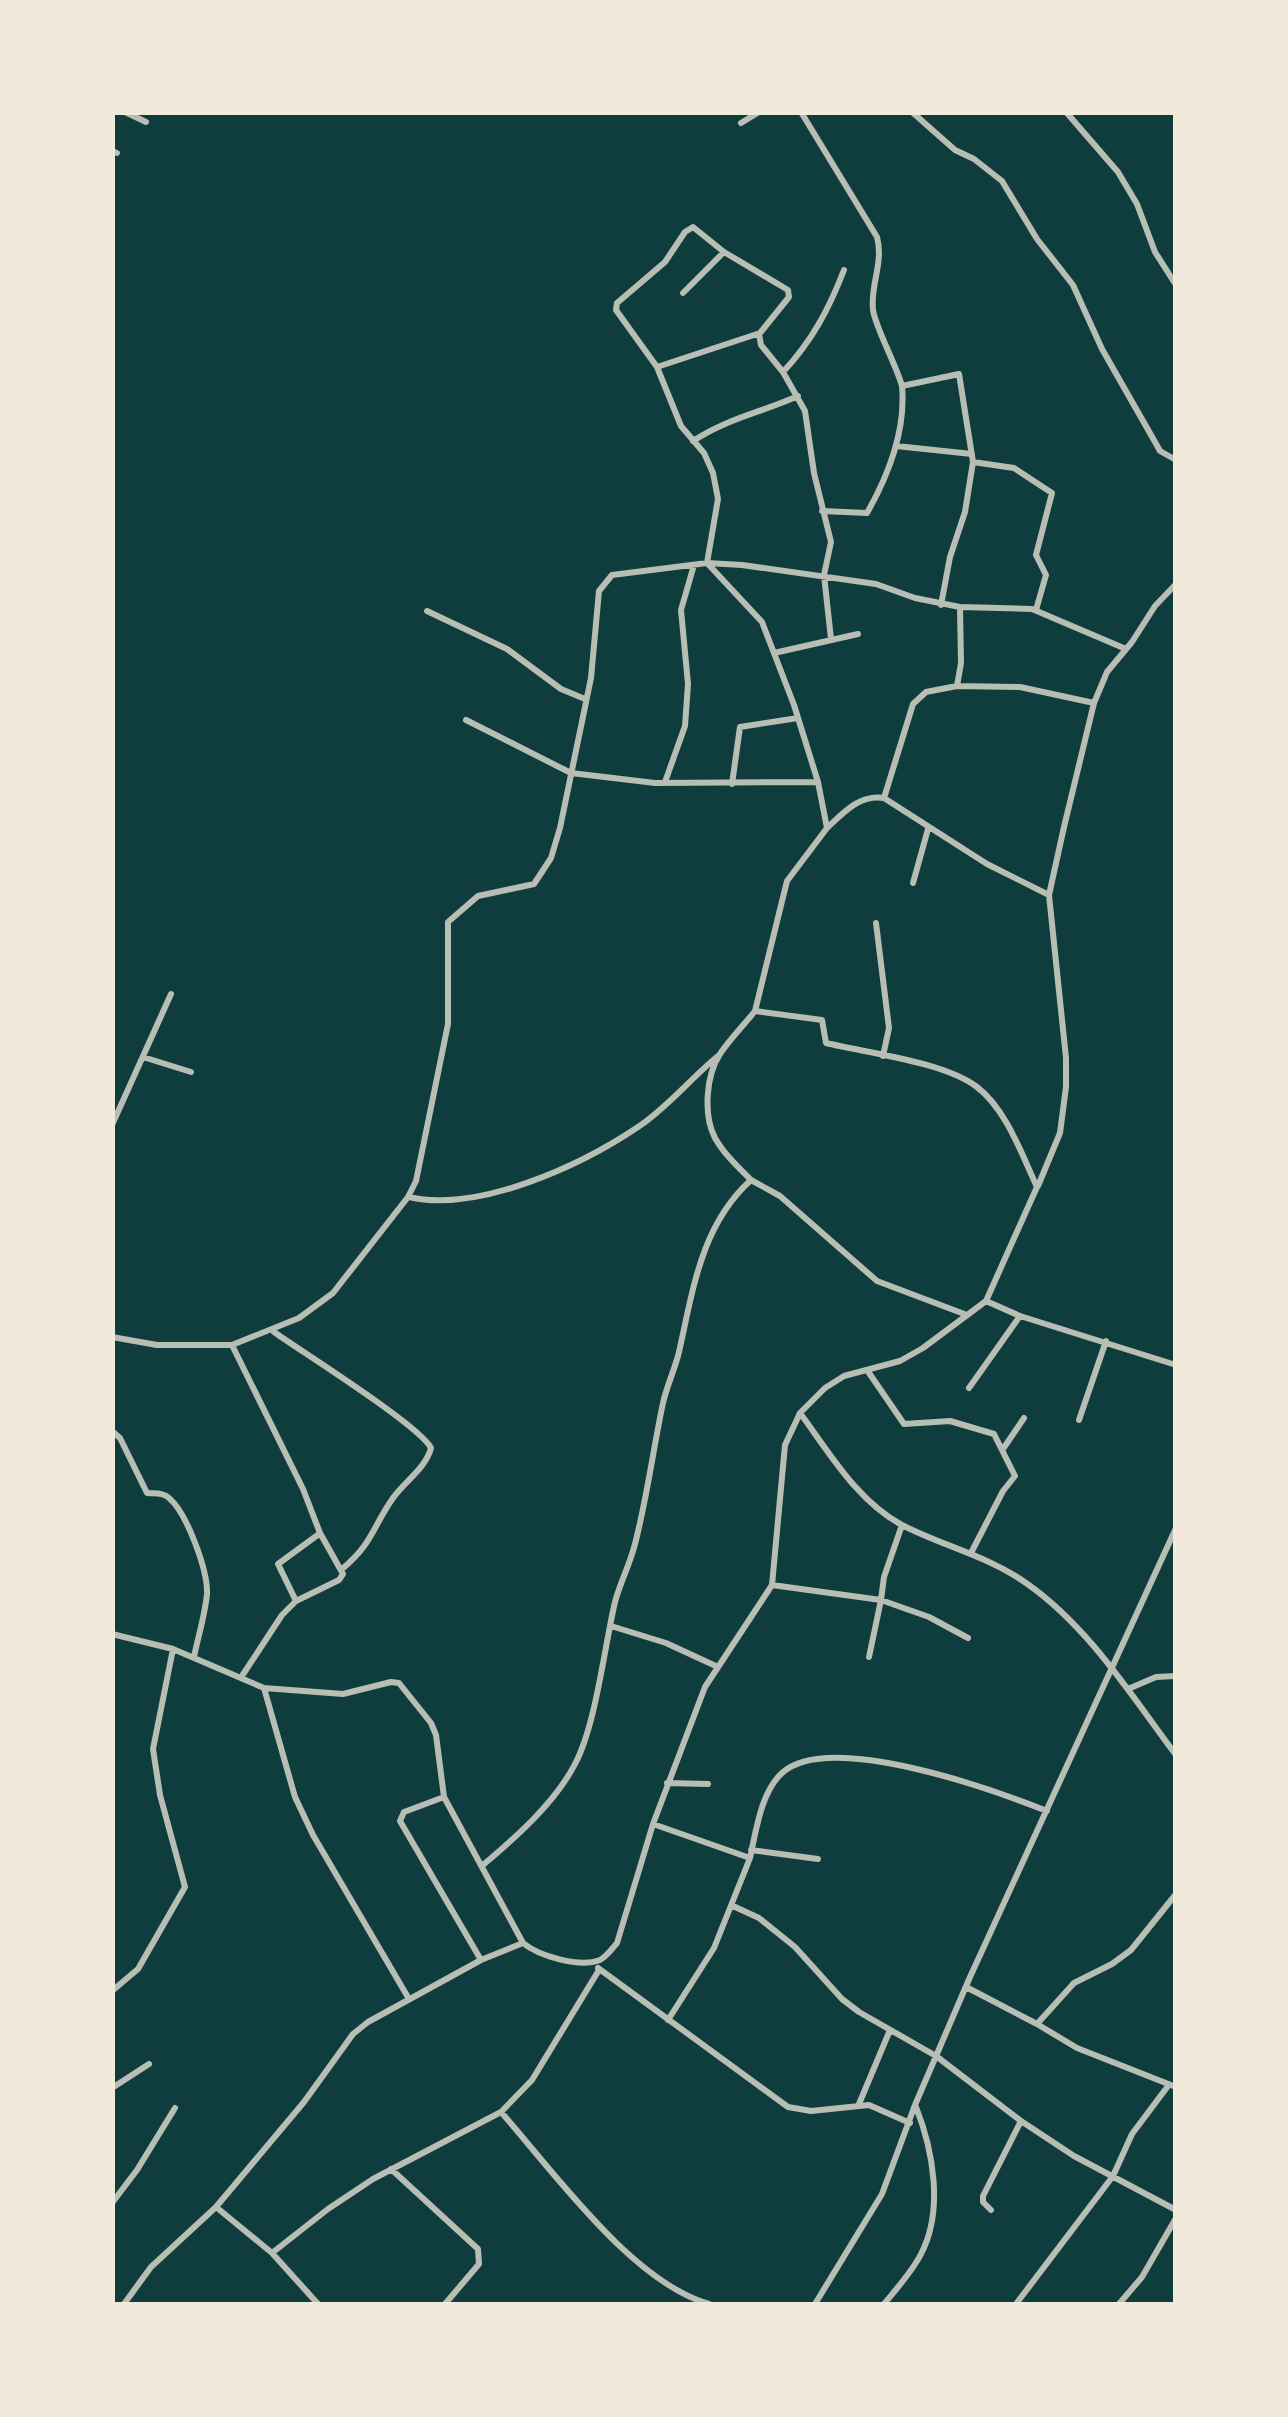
<svg xmlns="http://www.w3.org/2000/svg" width="1288" height="2417" font-family="'PT Sans',sans-serif">
  <style>
    .lines { fill: none; stroke-linecap: round; stroke-linejoin: round }
    .minor { stroke: #b8beb3; stroke-width: 6 }
  </style>
  <rect width="100%" height="100%" fill="#0f3d3e"/>
  <g class="lines">
    <!-- minor -->
    <path class="minor" d="M 125,112 L 146,122
      M 801,112 L 877,237 C 884,263 870,285 873,310 C 876,329 896,364 902,386
      M 912,112 L 955,150 L 974,159 L 1002,181 L 1037,239 L 1073,285 L 1102,349 L 1155,442 L 1160,451 L 1176,460
      M 1066,112 L 1118,172 L 1137,204 L 1155,252 L 1176,285
      M 741,123 L 759,112
      M 112,151 L 117,153
      M 683,293 L 724,252
      M 759,334 L 761,345 L 783,372 L 805,411 L 814,473 L 831,542 L 824,575 L 831,639
      M 657,367 L 760,333 L 789,297 L 788,290 L 724,252 L 693,227 L 685,232 L 665,262 L 617,303 L 616,310 L 657,367 L 681,426 L 704,453 L 713,473 L 718,499 L 707,563
      M 783,372 C 812,341 829,309 844,270
      M 693,441 C 728,418 760,413 798,396
      M 896,446 L 972,454
      M 973,462 L 1014,468 L 1052,493 L 1036,555 L 1046,575 L 1036,610
      M 822,511 L 867,513 C 888,476 906,430 902,386 L 959,374 L 973,462 L 965,512 L 950,557 L 941,605
      M 708,564 L 762,622 L 794,705 L 818,782 L 827,828 L 787,881 L 755,1011
      M 960,607 L 1032,609 L 1126,649
      M 427,611 L 507,649 L 561,689 L 585,699
      M 774,653 L 858,634
      M 957,686 L 1020,687 L 1094,703
      M 466,720 L 571,773 L 655,783 L 818,782
      M 665,782 L 685,726 L 688,684 L 681,610 L 694,565
      M 732,784 L 740,727 L 798,718
      M 828,827 C 844,812 860,794 884,798 L 987,864 L 1049,895
      M 913,883 L 928,829
      M 876,923 L 889,1028 L 883,1056
      M 143,1057 L 191,1072
      M 112,1125 L 171,994
      M 751,1180 C 738,1167 724,1154 715,1138 C 703,1115 706,1075 720,1054 C 730,1039 744,1025 755,1011 L 822,1020 L 826,1043 C 868,1053 944,1062 977,1087 C 1006,1109 1022,1155 1037,1187 L 986,1301
      M 1038,1186 L 1060,1133 L 1066,1087 L 1066,1058 L 1049,895 L 1064,827 L 1094,703 L 1107,672 L 1132,642 L 1155,606 L 1176,584
      M 409,1197 C 478,1213 580,1166 638,1127 C 667,1108 691,1078 718,1056
      M 274,1332 C 302,1352 419,1425 431,1448 C 426,1468 404,1482 393,1498 C 372,1528 373,1543 342,1569
      M 112,1337 L 157,1345 L 232,1345 L 299,1318 L 333,1293 L 408,1197 L 416,1181 L 448,1024 L 448,922 L 478,896 L 534,884 L 551,858 L 560,828 L 591,678 L 599,591 L 612,575 L 707,563 L 742,565 L 876,584 L 915,598 L 960,607 L 961,663 L 957,686 L 926,692 L 913,704 L 884,798
      M 232,1345 L 303,1489 L 320,1533 L 343,1574 L 339,1580 L 296,1601 L 282,1615 L 242,1676
      M 867,1370 L 904,1424 L 950,1421 L 994,1434 L 1015,1476 L 1003,1491 L 971,1553
      M 969,1388 L 1020,1316
      M 800,1413 C 829,1452 857,1501 902,1525 C 943,1546 988,1556 1026,1583 C 1088,1626 1131,1695 1176,1755
      M 1079,1420 L 1106,1341
      M 112,1431 L 120,1438 L 147,1493 C 154,1494 163,1492 169,1498 C 187,1513 208,1571 207,1594 C 205,1615 198,1637 194,1657
      M 1003,1449 L 1024,1418
      M 772,1585 L 881,1600 L 884,1577 L 902,1525
      M 296,1601 L 278,1564 L 319,1534
      M 611,1626 L 666,1643 L 718,1667
      M 112,1634 L 173,1649 L 264,1688 L 343,1694 L 391,1682 L 399,1683 L 431,1723 L 436,1735 L 444,1797 L 523,1943
      M 869,1657 L 881,1600 L 929,1617 L 968,1638
      M 264,1688 L 295,1797 L 313,1835 L 409,1999
      M 1128,1689 L 1156,1677 L 1176,1676
      M 667,1783 L 708,1784
      M 444,1797 L 404,1812 L 400,1821 L 481,1960
      M 653,1824 L 750,1858 L 714,1948 L 668,2020
      M 751,1850 L 818,1859
      M 750,1858 C 756,1831 761,1792 782,1773 C 829,1730 994,1790 1047,1811
      M 483,1865 C 515,1838 555,1803 575,1764 C 596,1724 604,1649 615,1602 C 620,1583 630,1564 635,1544 C 647,1498 653,1450 663,1403 C 667,1385 675,1369 679,1352 C 693,1290 701,1225 751,1180 L 780,1196 L 877,1281 L 967,1315
      M 733,1906 L 759,1918 L 795,1947 L 842,1999 L 859,2012 L 936,2056 L 1021,2121 L 1074,2156 L 1176,2210
      M 598,1968 L 788,2107 L 811,2111 L 869,2105 L 910,2123
      M 968,1988 L 1037,2024 L 1074,1983 L 1112,1964 L 1131,1950 L 1176,1894
      M 112,1991 L 138,1969 L 185,1887 L 160,1795 L 153,1749 L 173,1649
      M 1037,2024 L 1077,2048 L 1176,2087
      M 112,2088 L 149,2064
      M 859,2104 L 890,2030
      M 501,2112 C 554,2172 632,2282 709,2304
      M 391,2169 L 478,2249 L 479,2264 L 445,2304
      M 112,2203 L 137,2170 L 175,2108
      M 216,2207 L 272,2253 L 318,2304
      M 991,2210 L 983,2202 L 983,2196 L 1021,2121
      M 272,2253 L 328,2209 L 373,2179 L 501,2112 L 532,2080 L 599,1970
      M 124,2304 L 151,2267 L 216,2207 L 304,2102 L 353,2034 L 368,2022 L 481,1960 L 523,1943 C 539,1956 579,1968 600,1960 C 607,1956 611,1950 617,1943 L 653,1824 L 705,1687 L 772,1585 L 785,1445 L 800,1413 L 825,1388 L 844,1376 L 900,1361 L 923,1348 L 986,1301 L 1020,1316 L 1176,1365
      M 815,2304 L 882,2194 L 915,2105 L 970,1977 L 1176,1528
      M 884,2304 C 897,2288 912,2272 921,2254 C 944,2210 933,2150 916,2107
      M 1016,2304 L 1113,2176 L 1132,2134 L 1168,2086
      M 1119,2304 L 1142,2277 L 1176,2218"/>
  </g>
  <!-- border -->
  <rect width="1288" height="2417" fill="none" stroke="#f1e9da" stroke-width="230"/>
</svg>
